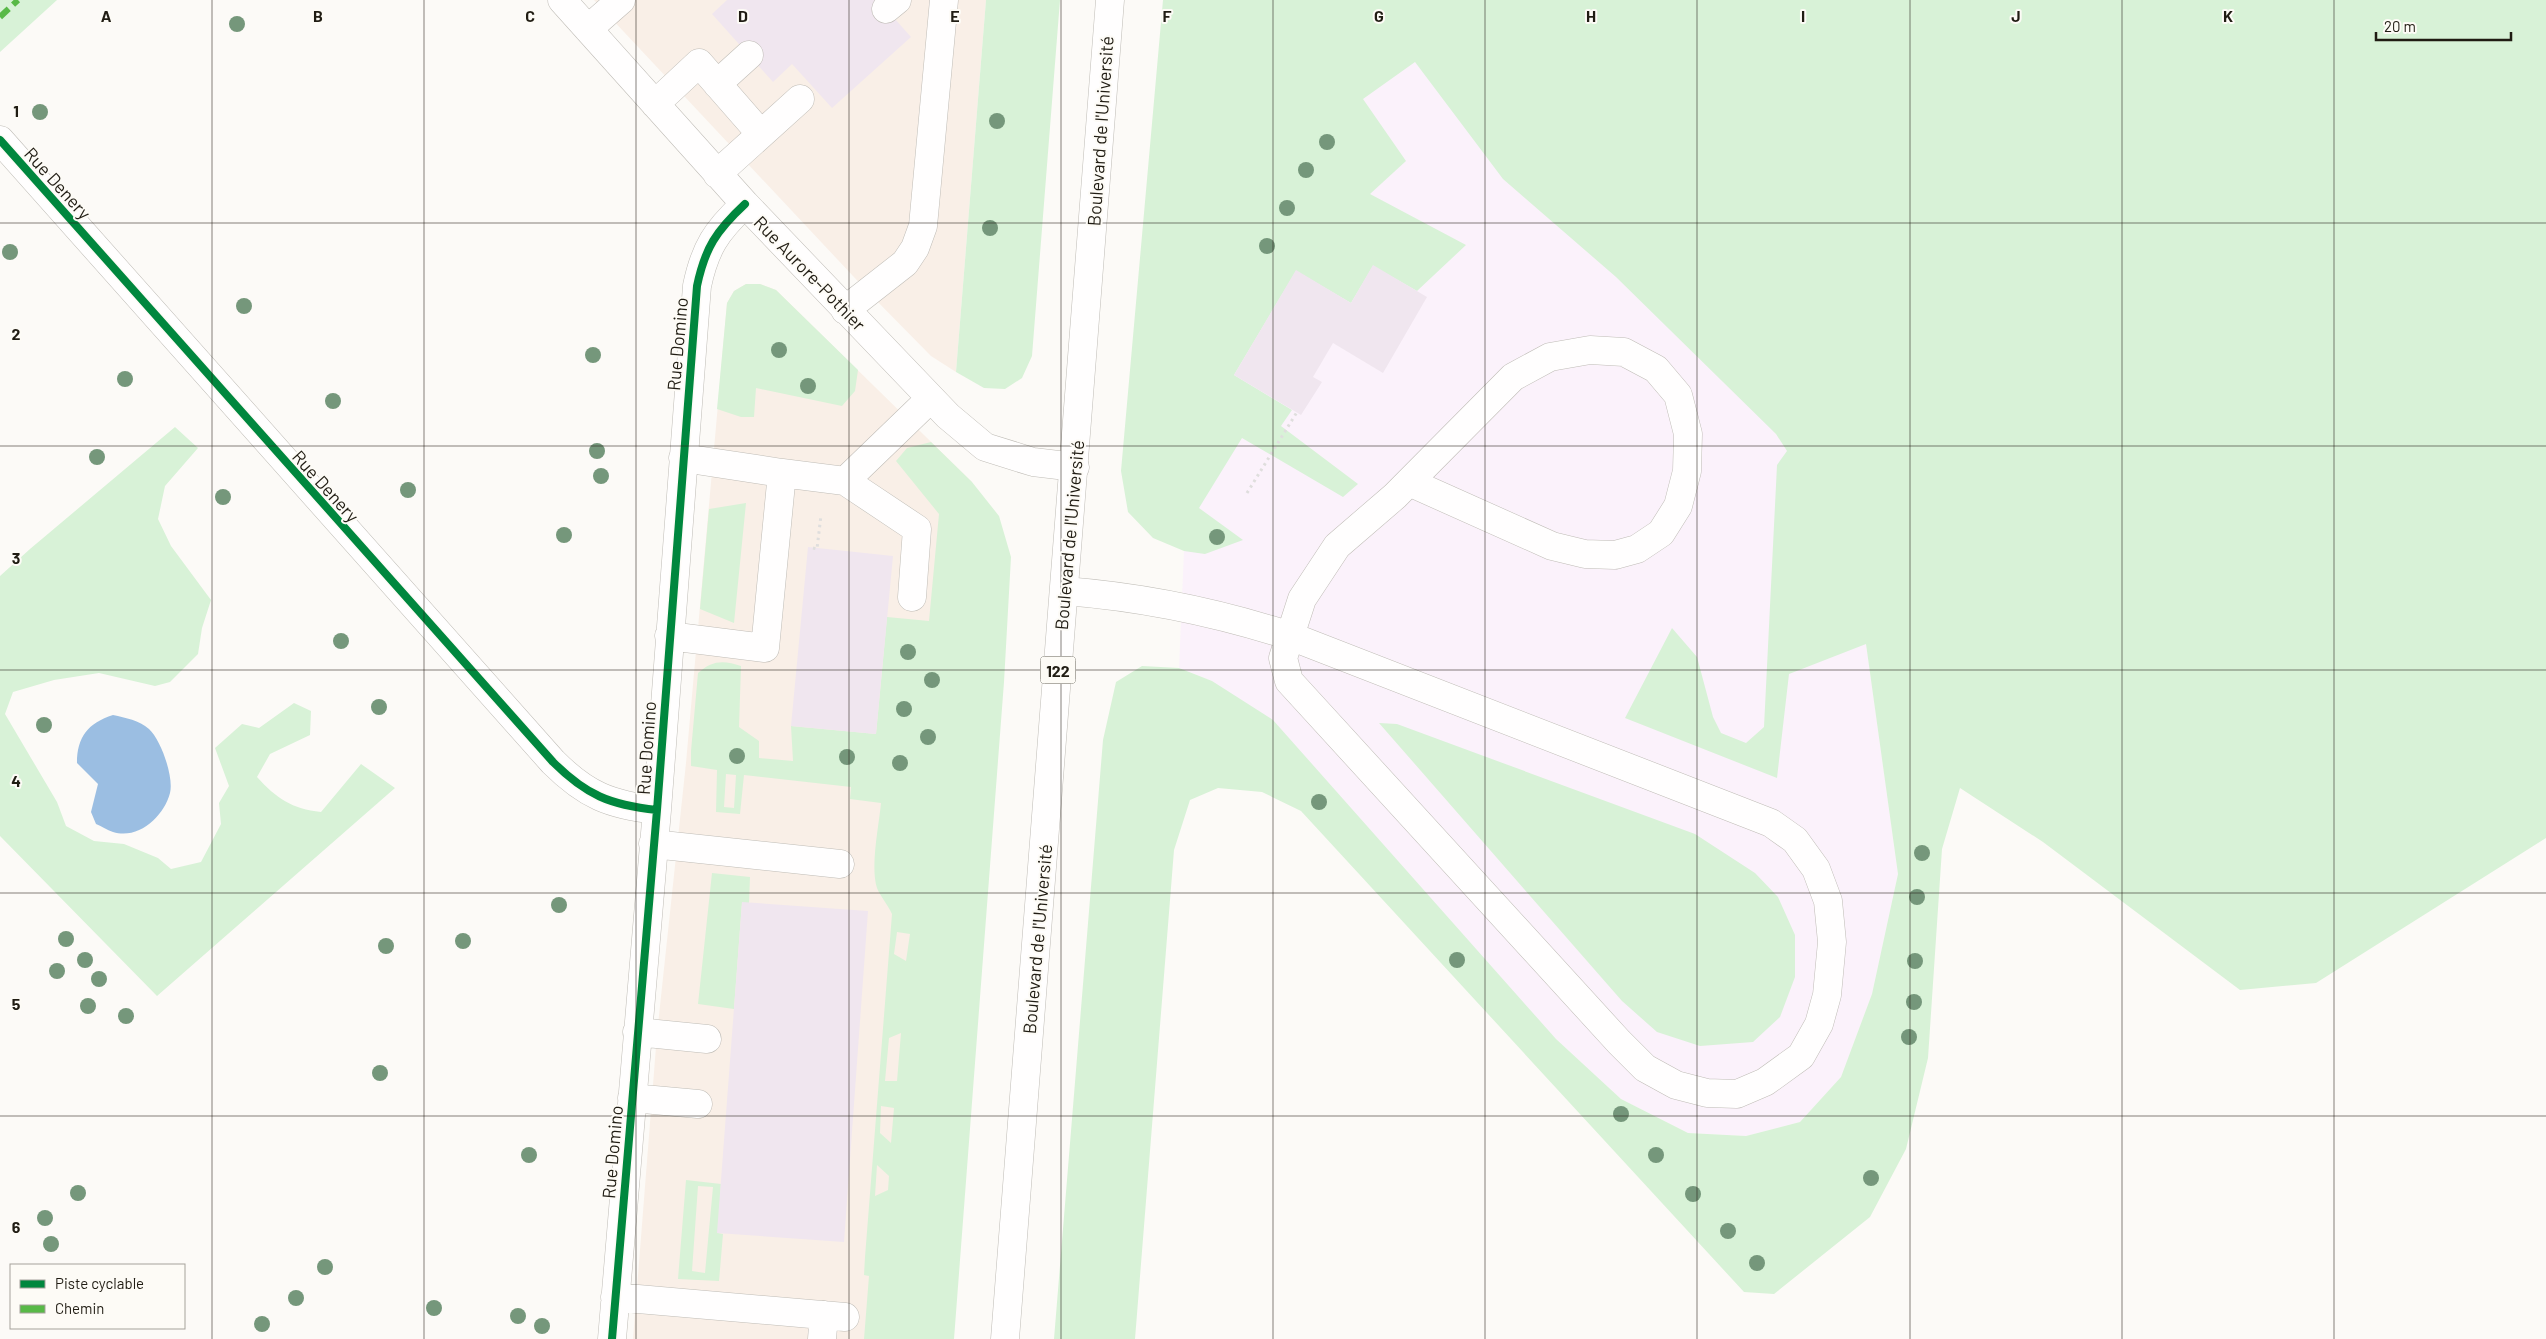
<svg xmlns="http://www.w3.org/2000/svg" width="2546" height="1339" font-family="Barlow,sans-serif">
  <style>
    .commercial { fill: #f9efe7 }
    .industrial { fill: #fbf2fb }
    .green { fill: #d8f2d7; fill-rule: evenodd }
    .water { fill: #9bbee2 }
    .building { fill: #f0e6ef }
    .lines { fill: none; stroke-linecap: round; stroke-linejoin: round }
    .minor-casing { stroke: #bfbcb6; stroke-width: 29 }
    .major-casing { stroke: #bfbcb6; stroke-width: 29 }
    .path { stroke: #dfdedd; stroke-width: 3; stroke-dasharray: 2.5 4; stroke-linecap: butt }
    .minor { stroke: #fffefe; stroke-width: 28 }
    .major { stroke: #fffefe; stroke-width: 28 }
    .quiet { stroke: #58b947; stroke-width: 6; stroke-dasharray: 12 6; stroke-linecap: butt }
    .cycleway-casing { stroke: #fdfbf6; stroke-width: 11 }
    .cycleway { stroke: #00873e; stroke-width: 8 }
    .tree { fill: #75977b }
    .grid { fill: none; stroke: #201c13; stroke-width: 1; stroke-opacity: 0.55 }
    .labels { text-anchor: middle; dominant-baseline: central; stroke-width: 4; stroke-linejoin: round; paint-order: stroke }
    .shield { fill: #fdfbf6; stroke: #625f57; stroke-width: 1 }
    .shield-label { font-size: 16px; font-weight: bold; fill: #201c13 }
    .street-label { font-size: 18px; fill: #201c13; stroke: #fdfbf6 }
    .grid-label { font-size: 16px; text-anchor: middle; font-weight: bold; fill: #201c13; stroke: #fdfbf6; stroke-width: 4; stroke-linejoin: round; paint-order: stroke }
  </style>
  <rect width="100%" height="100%" fill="#fcfaf7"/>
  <!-- commercial -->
  <path class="commercial" d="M 594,0 L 986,0 L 956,372 L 931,356 L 868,292 Z
    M 746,284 L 760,284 L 776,290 L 972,482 L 908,1339 L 633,1339 L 657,1034 L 686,763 L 727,303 L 734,291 Z"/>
  <!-- industrial -->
  <path class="industrial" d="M 1231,0 L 1381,0 L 1776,434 L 1787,451 L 1866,643 L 1898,874 L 1872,994 L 1841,1077 L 1800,1122 L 1746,1136 L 1688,1133 L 1621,1099 L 1556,1039 L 1212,681 L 1179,668 L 1184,551 Z"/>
  <!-- green -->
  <path class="green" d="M 0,0 L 57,0 L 0,52 Z
    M 986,0 L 1060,0 L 1032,356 L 1022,378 L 1005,389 L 984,388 L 956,372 Z
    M 1163,0 L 2546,0 L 2546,838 L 2316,983 L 2240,990 L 2043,842 L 1960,788 L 1942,849 L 1928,1058 L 1906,1149 L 1870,1217 L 1774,1294 L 1744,1292 L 1301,811 L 1262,792 L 1218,788 L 1190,800 L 1174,850 L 1135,1339 L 1054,1339 L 1103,740 L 1116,682 L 1142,666 L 1179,668 L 1212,681 L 1273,720 L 1556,1039 L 1621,1099 L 1688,1133 L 1746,1136 L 1800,1122 L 1841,1077 L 1872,994 L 1898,874 L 1866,644 L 1789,674 L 1777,778 L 1625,718 L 1672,628 L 1697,657 L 1713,717 L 1721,733 L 1746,743 L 1764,727 L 1777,465 L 1787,451 L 1776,434 L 1616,277 L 1503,179 L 1415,62 L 1363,99 L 1406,161 L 1370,194 L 1466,245 L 1417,291 L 1373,266 L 1351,303 L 1296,271 L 1234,375 L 1292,410 L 1281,426 L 1358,484 L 1343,497 L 1242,438 L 1199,508 L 1243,540 L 1205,554 L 1184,551 L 1153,538 L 1128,512 L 1121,471 Z
    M 746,284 L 760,284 L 776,290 L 858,370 L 855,391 L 842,406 L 756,388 L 754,417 L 741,417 L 717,409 L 727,303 L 734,291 Z
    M 175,427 L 198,448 L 165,486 L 158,519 L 171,546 L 211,600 L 202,628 L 198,654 L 170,682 L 155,686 L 99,673 L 54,680 L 13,692 L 5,714 L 57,802 L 66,826 L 94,841 L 124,844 L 158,858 L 171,869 L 201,862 L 221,824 L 219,803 L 229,786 L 215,748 L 242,724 L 259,728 L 294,703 L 311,711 L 310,735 L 270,754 L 257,777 C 276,798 292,809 321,812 L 361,764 L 395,788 L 157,996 L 0,836 L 0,576 L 30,549 Z
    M 931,442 L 972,482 L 999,516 L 1011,557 L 1004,682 L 954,1339 L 864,1339 L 869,1276 L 864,1275 L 865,1257 L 892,914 C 888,905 879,894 877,888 C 870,867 879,825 881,803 L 850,799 L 851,787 L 744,775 L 740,814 L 716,812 L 717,770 L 691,766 L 691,751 L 698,673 C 712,660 724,660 741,666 L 739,727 L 759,741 L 759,758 L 793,761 L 791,726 L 876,734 L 887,617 L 929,621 L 939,514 L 896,461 L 907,448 ZM 726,774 L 736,775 L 734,808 L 724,807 ZM 897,932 L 910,934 L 906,961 L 894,954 ZM 901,1033 L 897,1081 L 885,1081 L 889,1038 ZM 881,1106 L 894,1108 L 891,1143 L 880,1133 ZM 877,1165 L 889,1176 L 888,1190 L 875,1196 Z
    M 746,503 L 734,623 L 700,609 L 709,509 Z
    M 1379,723 L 1397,724 L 1695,834 L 1755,873 L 1778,897 L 1795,935 L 1795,977 L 1780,1017 L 1753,1042 L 1700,1046 L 1657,1032 L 1622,1001 Z
    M 712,873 L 750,877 L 749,903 L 742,903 L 734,1009 L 698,1004 Z
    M 686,1180 L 721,1184 L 718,1233 L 723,1234 L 719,1281 L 678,1279 ZM 698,1186 L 713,1187 L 705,1273 L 692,1271 Z"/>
  <!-- water -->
  <path class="water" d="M 113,715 C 126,718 139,720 149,729 C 161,740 174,777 170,793 C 164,816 139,840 113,832 C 107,830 101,826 96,824 L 91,812 L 98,784 L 77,763 C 77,737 88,723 113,715 Z"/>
  <!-- building -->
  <path class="building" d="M 727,0 L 878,0 L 911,37 L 832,108 L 792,64 L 773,82 L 712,14 Z
    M 1373,265 L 1427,297 L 1383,373 L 1333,343 L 1313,377 L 1322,382 L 1301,415 L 1234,375 L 1296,270 L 1351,303 Z
    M 808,547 L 893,556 L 876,734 L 791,726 Z
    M 742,902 L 868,911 L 844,1242 L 717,1233 Z"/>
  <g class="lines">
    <!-- minor casing -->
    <g class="minor-casing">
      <path id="minor" d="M 562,0 L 745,204 L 948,416 L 985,447 L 1033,462 L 1075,467
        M 886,9 L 897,0
        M 588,29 L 621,0
        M 717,84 L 749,55
        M 655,104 L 699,63 L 761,134
        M 0,140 L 553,762 C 586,795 610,805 657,810
        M 717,174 L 800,99
        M 845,310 L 905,263 L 915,248 L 923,226 L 944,0
        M 782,473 L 845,481 L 930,399
        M 845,481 L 917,529 L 912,597
        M 1065,591 C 1142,597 1216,612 1290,636 L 1771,823 L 1795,840 L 1816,869 L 1828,901 L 1832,942 L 1827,995 L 1819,1024 L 1801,1056 L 1765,1082 L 1737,1094 L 1707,1093 L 1676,1085 L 1645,1068 L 1619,1042 L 1289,681 L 1283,658 L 1302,599 L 1337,546 L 1395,496 L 1513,377 L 1550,357 L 1590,350 L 1624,352 L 1656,369 L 1678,395 L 1688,434 L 1687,471 L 1678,506 L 1661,533 L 1637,549 L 1615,555 L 1585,554 L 1552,546 L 1409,482
        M 669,636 L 765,648 L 782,473 L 683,458
        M 653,844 L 840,864
        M 637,1032 L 707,1039
        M 632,1098 L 698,1104
        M 615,1297 L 845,1317
        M 612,1339 L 657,810 L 697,286 C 705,248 716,231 745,204
        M 822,1339 L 824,1315"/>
    </g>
    <!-- major casing -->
    <g class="major-casing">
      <path id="major" d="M 1005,1339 L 1110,0"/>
    </g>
    <!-- path -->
    <path class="path" d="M 1247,493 L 1297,412
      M 813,548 L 817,549 L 821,515"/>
    <!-- minor -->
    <use href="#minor" class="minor"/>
    <!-- major -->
    <use href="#major" class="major"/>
    <!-- quiet -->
    <path class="quiet" d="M 0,17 L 18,0"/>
    <!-- cycleway casing -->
    <g class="cycleway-casing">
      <path id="cycleway" d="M 0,140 L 553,762 C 586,795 610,805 657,810
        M 612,1339 L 657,810 L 697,286 C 705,248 716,231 745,204"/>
    </g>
    <!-- cycleway -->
    <use href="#cycleway" class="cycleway"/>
  </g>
  <!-- trees -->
  <g class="tree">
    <circle cx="237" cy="24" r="8"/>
    <circle cx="40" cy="112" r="8"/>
    <circle cx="997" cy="121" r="8"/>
    <circle cx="1327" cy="142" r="8"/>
    <circle cx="1306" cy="170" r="8"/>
    <circle cx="1287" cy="208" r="8"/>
    <circle cx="990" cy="228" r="8"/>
    <circle cx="1267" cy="246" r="8"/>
    <circle cx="10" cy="252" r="8"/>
    <circle cx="244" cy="306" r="8"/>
    <circle cx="779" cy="350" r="8"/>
    <circle cx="593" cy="355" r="8"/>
    <circle cx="125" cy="379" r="8"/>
    <circle cx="808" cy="386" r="8"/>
    <circle cx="333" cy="401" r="8"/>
    <circle cx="597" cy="451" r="8"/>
    <circle cx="97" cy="457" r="8"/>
    <circle cx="601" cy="476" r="8"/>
    <circle cx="408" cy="490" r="8"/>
    <circle cx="223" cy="497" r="8"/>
    <circle cx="564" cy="535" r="8"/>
    <circle cx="1217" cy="537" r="8"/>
    <circle cx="341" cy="641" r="8"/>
    <circle cx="908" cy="652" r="8"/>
    <circle cx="932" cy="680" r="8"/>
    <circle cx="379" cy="707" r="8"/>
    <circle cx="904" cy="709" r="8"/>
    <circle cx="44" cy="725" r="8"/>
    <circle cx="928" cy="737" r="8"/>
    <circle cx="737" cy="756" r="8"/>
    <circle cx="847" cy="757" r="8"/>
    <circle cx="900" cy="763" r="8"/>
    <circle cx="1319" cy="802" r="8"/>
    <circle cx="1922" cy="853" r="8"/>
    <circle cx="1917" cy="897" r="8"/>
    <circle cx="559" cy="905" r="8"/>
    <circle cx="66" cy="939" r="8"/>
    <circle cx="463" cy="941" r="8"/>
    <circle cx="386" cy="946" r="8"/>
    <circle cx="85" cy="960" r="8"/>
    <circle cx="1457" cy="960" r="8"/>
    <circle cx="1915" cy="961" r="8"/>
    <circle cx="57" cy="971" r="8"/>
    <circle cx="99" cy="979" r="8"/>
    <circle cx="1914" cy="1002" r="8"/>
    <circle cx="88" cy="1006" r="8"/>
    <circle cx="126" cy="1016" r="8"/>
    <circle cx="1909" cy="1037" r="8"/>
    <circle cx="380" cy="1073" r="8"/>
    <circle cx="1621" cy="1114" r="8"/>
    <circle cx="529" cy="1155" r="8"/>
    <circle cx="1656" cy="1155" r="8"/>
    <circle cx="1871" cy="1178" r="8"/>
    <circle cx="78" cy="1193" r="8"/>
    <circle cx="1693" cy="1194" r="8"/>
    <circle cx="45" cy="1218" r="8"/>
    <circle cx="1728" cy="1231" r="8"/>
    <circle cx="51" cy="1244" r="8"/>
    <circle cx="1757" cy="1263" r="8"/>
    <circle cx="325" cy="1267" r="8"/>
    <circle cx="296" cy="1298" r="8"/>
    <circle cx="434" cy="1308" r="8"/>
    <circle cx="518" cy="1316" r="8"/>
    <circle cx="262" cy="1324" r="8"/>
    <circle cx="542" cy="1326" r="8"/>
  </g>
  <!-- grid -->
  <path class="grid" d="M 212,0 L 212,1339M 424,0 L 424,1339M 636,0 L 636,1339M 849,0 L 849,1339M 1061,0 L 1061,1339M 1273,0 L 1273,1339M 1485,0 L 1485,1339M 1697,0 L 1697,1339M 1910,0 L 1910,1339M 2122,0 L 2122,1339M 2334,0 L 2334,1339M 0,223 L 2546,223M 0,446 L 2546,446M 0,670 L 2546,670M 0,893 L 2546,893M 0,1116 L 2546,1116"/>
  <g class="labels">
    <!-- shield labels -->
    <rect class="shield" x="1040.5" y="656.5" width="35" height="27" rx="4"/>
    <g class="shield-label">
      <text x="1058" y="670">122</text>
    </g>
    <!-- street labels -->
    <g class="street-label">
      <text transform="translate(1100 131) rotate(-86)">Boulevard de l'Université</text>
      <text transform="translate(58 183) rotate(48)">Rue Denery</text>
      <text transform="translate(810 273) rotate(46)">Rue Aurore-Pothier</text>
      <text transform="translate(677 344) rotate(-85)">Rue Domino</text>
      <text transform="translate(326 486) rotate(48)">Rue Denery</text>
      <text transform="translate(1069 535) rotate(-85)">Boulevard de l'Université</text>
      <text transform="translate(646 748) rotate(-86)">Rue Domino</text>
      <text transform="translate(1037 939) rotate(-85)">Boulevard de l'Université</text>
      <text transform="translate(612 1152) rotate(-85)">Rue Domino</text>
    </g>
  </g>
  <g class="grid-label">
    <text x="106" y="22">A</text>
    <text x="318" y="22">B</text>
    <text x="530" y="22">C</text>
    <text x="743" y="22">D</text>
    <text x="955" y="22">E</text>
    <text x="1167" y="22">F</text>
    <text x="1379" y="22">G</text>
    <text x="1591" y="22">H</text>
    <text x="1803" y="22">I</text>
    <text x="2016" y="22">J</text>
    <text x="2228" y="22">K</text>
    <text x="16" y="117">1</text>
    <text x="16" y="340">2</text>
    <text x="16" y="564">3</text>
    <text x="16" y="787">4</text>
    <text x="16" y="1010">5</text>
    <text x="16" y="1233">6</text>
  </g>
  <!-- legend -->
  <rect x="10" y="1264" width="175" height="65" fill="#fdfbf6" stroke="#a5a29b"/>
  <rect x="20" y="1280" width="25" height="8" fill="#00873e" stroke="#a5a29b"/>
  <text x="55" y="1289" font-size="15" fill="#201c13">Piste cyclable</text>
  <rect x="20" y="1305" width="25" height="8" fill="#58b947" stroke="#a5a29b"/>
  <text x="55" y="1314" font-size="15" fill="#201c13">Chemin</text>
  <!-- scale -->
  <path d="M2376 32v8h135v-8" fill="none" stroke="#201c13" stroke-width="2.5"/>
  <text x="2384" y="32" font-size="15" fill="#201c13" stroke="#fdfbf6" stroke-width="4" paint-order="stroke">20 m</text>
</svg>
